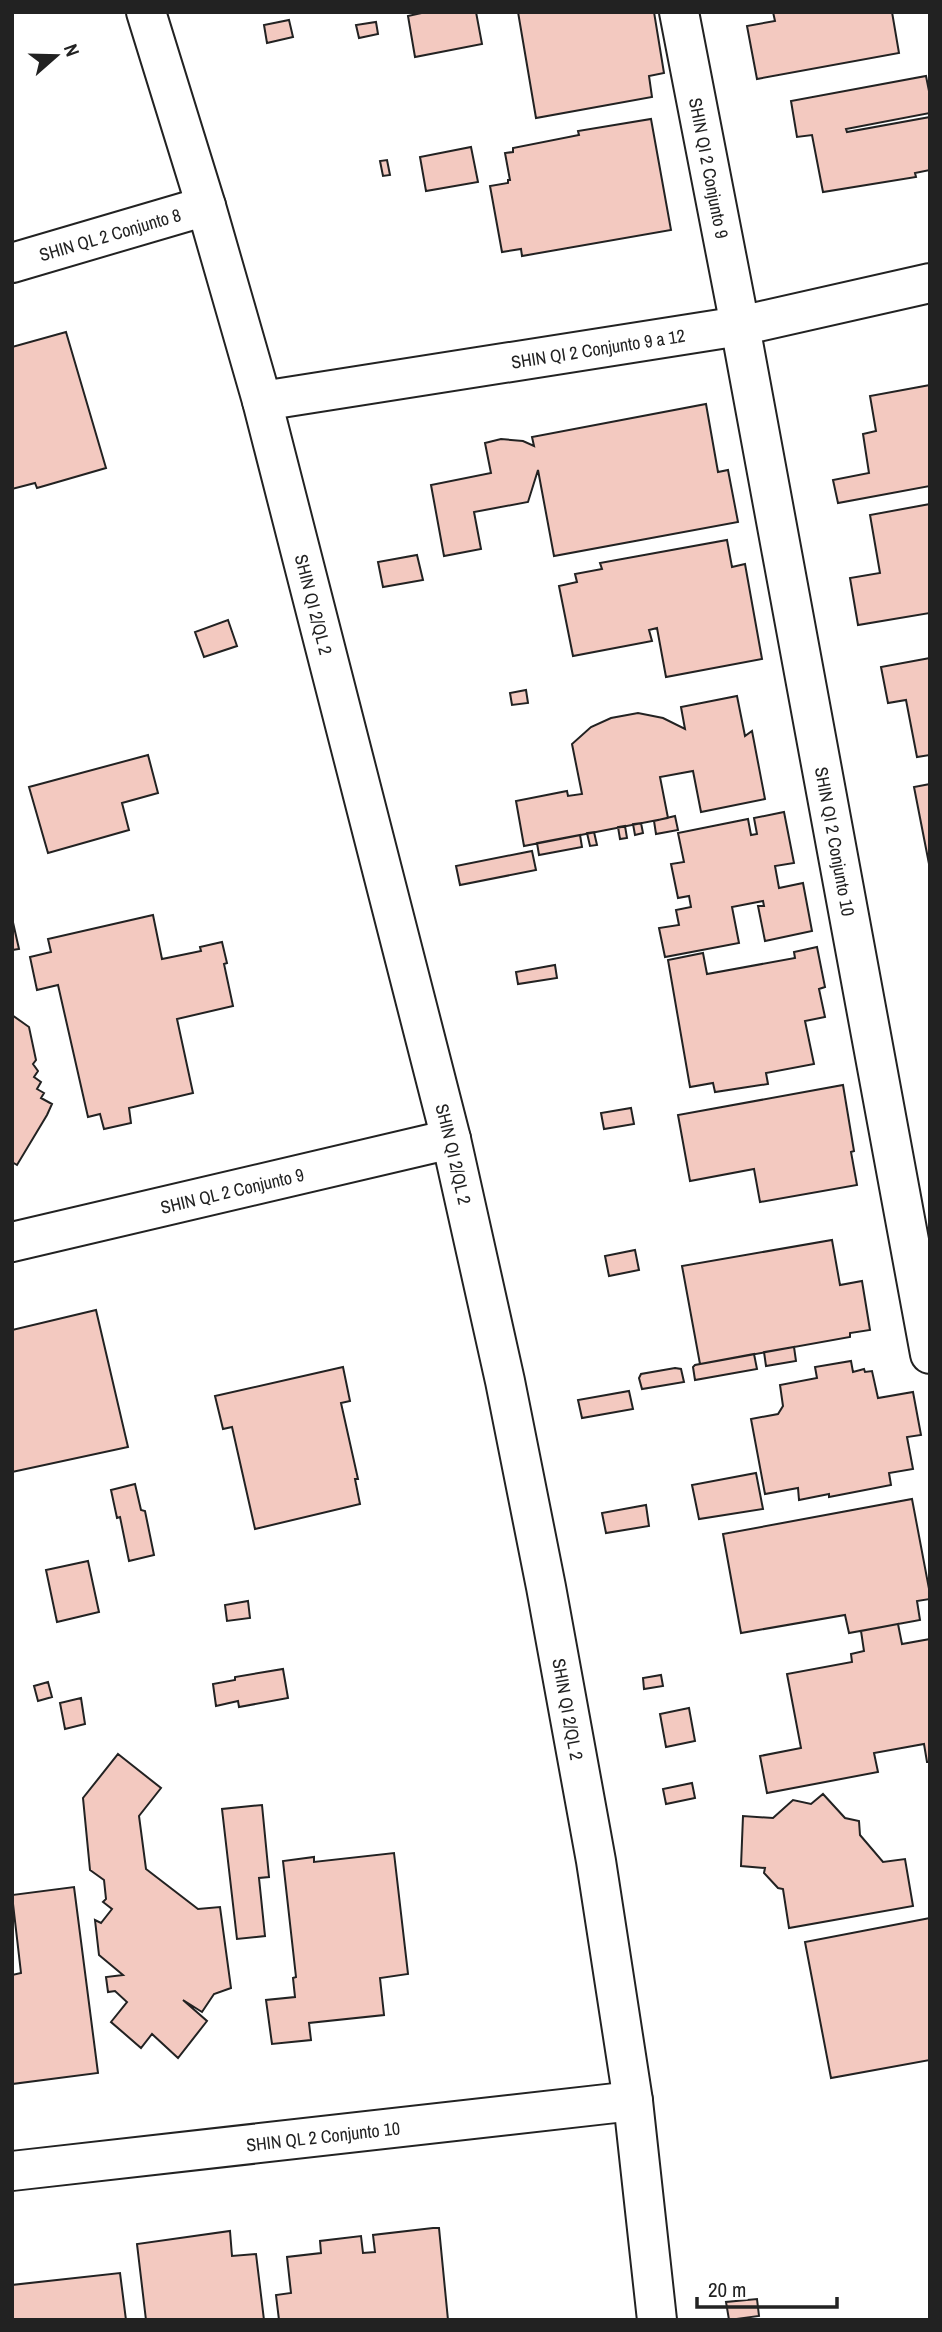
<svg xmlns="http://www.w3.org/2000/svg" width="942" height="2332" font-family="'Archivo Narrow',sans-serif">
  <style>
    .building { fill: #f3c9c0; stroke: #222; stroke-width: 2 }
    .lines { fill: none; stroke-linecap: round; stroke-linejoin: round }
    .minor-casing { stroke: #222; stroke-width: 42 }
    .minor { stroke: #fff; stroke-width: 38 }
    .labels { text-anchor: middle; dominant-baseline: central; stroke-width: 5; stroke-linejoin: round; paint-order: stroke }
    .street-label { font-size: 18px; fill: #222; stroke: #fff }
  </style>
  <rect width="100%" height="100%" fill="#fff"/>
  <!-- building -->
  <path class="building" d="M 426,12 L 476,12 L 482,44 L 415,57 L 408,16 Z
    M 518,12 L 654,12 L 664,73 L 649,76 L 652,97 L 536,118 Z
    M 773,12 L 892,12 L 899,53 L 757,79 L 747,26 L 775,21 Z
    M 289,20 L 293,37 L 267,43 L 264,25 Z
    M 376,22 L 378,34 L 359,38 L 356,25 Z
    M 926,76 L 930,96 L 930,113 L 846,129 L 847,132 L 930,117 L 930,170 L 915,173 L 916,177 L 823,192 L 812,135 L 797,137 L 791,101 Z
    M 651,119 L 671,230 L 522,256 L 521,249 L 502,252 L 490,186 L 508,183 L 508,180 L 510,180 L 505,153 L 513,152 L 513,148 L 579,135 L 578,131 Z
    M 471,147 L 478,182 L 426,191 L 420,157 Z
    M 387,160 L 390,175 L 383,176 L 380,161 Z
    M 66,332 L 106,468 L 37,488 L 35,483 L 12,489 L 12,347 Z
    M 930,385 L 930,486 L 838,503 L 833,480 L 869,473 L 863,434 L 876,431 L 870,396 Z
    M 706,404 L 718,472 L 728,470 L 738,522 L 554,556 L 538,470 L 528,502 L 474,512 L 481,549 L 444,556 L 431,485 L 491,473 L 485,443 L 501,439 L 523,441 L 534,446 L 532,437 Z
    M 930,504 L 930,613 L 858,625 L 850,578 L 880,573 L 870,515 Z
    M 727,540 L 732,567 L 745,564 L 762,659 L 666,677 L 657,628 L 649,630 L 652,641 L 573,656 L 559,586 L 577,582 L 575,574 L 602,569 L 600,563 Z
    M 417,555 L 423,580 L 383,587 L 378,562 Z
    M 228,620 L 237,646 L 204,657 L 195,632 Z
    M 930,658 L 930,755 L 917,757 L 906,700 L 888,703 L 881,667 Z
    M 526,690 L 528,703 L 512,705 L 510,693 Z
    M 737,696 L 745,736 L 752,731 L 765,799 L 701,812 L 693,771 L 660,777 L 668,818 L 524,846 L 516,801 L 567,791 L 568,796 L 582,794 L 572,744 L 591,727 L 611,718 L 638,713 L 663,718 L 685,729 L 681,707 Z
    M 148,755 L 158,793 L 122,803 L 129,830 L 48,853 L 29,787 Z
    M 930,784 L 930,869 L 914,787 Z
    M 784,812 L 794,863 L 775,866 L 779,888 L 803,883 L 812,931 L 765,941 L 758,906 L 764,906 L 763,901 L 732,907 L 739,943 L 665,957 L 659,928 L 679,925 L 676,910 L 691,907 L 689,896 L 678,898 L 671,864 L 684,862 L 678,833 L 748,819 L 751,835 L 757,834 L 754,818 Z
    M 675,816 L 678,830 L 656,834 L 654,821 Z
    M 641,823 L 643,833 L 635,835 L 633,824 Z
    M 625,826 L 627,838 L 620,839 L 618,827 Z
    M 594,832 L 597,845 L 590,846 L 587,833 Z
    M 580,835 L 582,847 L 539,855 L 537,843 Z
    M 532,851 L 536,870 L 460,885 L 456,866 Z
    M 153,915 L 162,959 L 201,951 L 200,947 L 222,942 L 227,963 L 224,964 L 233,1006 L 177,1019 L 193,1093 L 129,1108 L 131,1123 L 104,1129 L 100,1114 L 88,1117 L 58,985 L 37,990 L 30,957 L 51,952 L 48,939 Z
    M 12,918 L 19,949 L 12,950 Z
    M 817,947 L 825,987 L 819,989 L 825,1017 L 805,1021 L 814,1064 L 766,1073 L 768,1084 L 715,1092 L 713,1083 L 690,1087 L 668,960 L 703,953 L 707,974 L 795,958 L 794,952 Z
    M 555,965 L 557,978 L 518,984 L 516,972 Z
    M 12,1015 L 29,1027 L 36,1060 L 33,1064 L 38,1071 L 34,1077 L 41,1082 L 37,1089 L 44,1093 L 41,1098 L 52,1104 L 47,1115 L 17,1165 L 12,1162 Z
    M 843,1085 L 854,1151 L 851,1152 L 857,1185 L 760,1202 L 754,1169 L 690,1181 L 678,1115 Z
    M 631,1108 L 634,1124 L 604,1129 L 601,1113 Z
    M 832,1240 L 840,1285 L 862,1281 L 870,1330 L 850,1333 L 850,1337 L 700,1364 L 682,1266 Z
    M 635,1250 L 639,1270 L 609,1276 L 605,1256 Z
    M 96,1310 L 128,1447 L 12,1472 L 12,1330 Z
    M 794,1347 L 796,1361 L 766,1366 L 764,1352 Z
    M 754,1354 L 757,1369 L 695,1380 L 693,1367 L 695,1365 Z
    M 851,1361 L 853,1372 L 864,1369 L 865,1372 L 872,1371 L 878,1398 L 913,1392 L 921,1435 L 907,1437 L 913,1469 L 889,1473 L 891,1485 L 829,1497 L 829,1494 L 799,1500 L 798,1488 L 765,1494 L 751,1419 L 778,1414 L 783,1406 L 780,1385 L 817,1378 L 815,1367 Z
    M 343,1367 L 350,1401 L 341,1403 L 358,1479 L 355,1479 L 360,1504 L 255,1529 L 232,1427 L 223,1429 L 215,1396 Z
    M 675,1368 L 681,1369 L 684,1382 L 642,1389 L 639,1378 L 641,1374 Z
    M 629,1391 L 633,1409 L 582,1418 L 578,1400 Z
    M 756,1473 L 763,1509 L 699,1519 L 692,1485 Z
    M 135,1484 L 141,1510 L 145,1511 L 154,1555 L 129,1561 L 120,1517 L 117,1518 L 111,1490 Z
    M 912,1499 L 930,1594 L 930,1599 L 917,1601 L 920,1620 L 849,1633 L 845,1615 L 741,1633 L 723,1534 Z
    M 646,1505 L 649,1526 L 606,1533 L 602,1513 Z
    M 88,1561 L 99,1612 L 57,1622 L 46,1570 Z
    M 248,1601 L 250,1618 L 227,1621 L 225,1605 Z
    M 898,1624 L 902,1644 L 930,1639 L 930,1762 L 927,1762 L 924,1744 L 874,1753 L 878,1772 L 767,1793 L 760,1756 L 801,1748 L 787,1674 L 852,1662 L 851,1654 L 864,1651 L 861,1631 Z
    M 283,1669 L 288,1698 L 239,1707 L 238,1701 L 216,1706 L 213,1684 L 235,1680 L 235,1677 Z
    M 661,1675 L 663,1686 L 644,1689 L 643,1678 Z
    M 48,1682 L 52,1697 L 38,1701 L 34,1686 Z
    M 81,1698 L 85,1724 L 65,1729 L 60,1703 Z
    M 689,1708 L 695,1741 L 666,1747 L 660,1714 Z
    M 118,1754 L 161,1788 L 139,1816 L 146,1869 L 198,1909 L 220,1907 L 231,1988 L 214,1994 L 202,2012 L 183,2000 L 207,2021 L 178,2058 L 152,2034 L 141,2048 L 111,2022 L 127,2002 L 115,1991 L 108,1992 L 106,1977 L 123,1975 L 99,1955 L 95,1920 L 101,1923 L 112,1909 L 103,1902 L 106,1899 L 104,1880 L 90,1870 L 83,1798 Z
    M 692,1783 L 695,1798 L 666,1804 L 663,1789 Z
    M 823,1794 L 845,1818 L 859,1821 L 860,1835 L 883,1862 L 905,1859 L 913,1906 L 789,1928 L 783,1889 L 778,1888 L 764,1873 L 765,1868 L 741,1866 L 743,1816 L 773,1818 L 793,1800 L 811,1804 Z
    M 262,1805 L 269,1877 L 259,1878 L 265,1936 L 237,1939 L 222,1809 Z
    M 394,1853 L 408,1974 L 380,1978 L 384,2015 L 309,2023 L 311,2040 L 272,2044 L 266,2000 L 295,1997 L 293,1978 L 296,1977 L 283,1861 L 314,1857 L 314,1862 Z
    M 74,1887 L 98,2073 L 12,2084 L 12,1975 L 21,1973 L 12,1895 Z
    M 930,1918 L 930,2060 L 831,2078 L 805,1942 Z
    M 433,2228 L 439,2228 L 448,2320 L 279,2320 L 276,2295 L 291,2293 L 287,2257 L 321,2253 L 320,2241 L 361,2236 L 363,2253 L 375,2252 L 373,2235 Z
    M 230,2231 L 232,2256 L 256,2254 L 264,2320 L 146,2320 L 137,2244 Z
    M 120,2273 L 126,2320 L 12,2320 L 12,2285 Z
    M 757,2299 L 759,2316 L 729,2320 L 726,2302 Z"/>
  <g class="lines">
    <!-- minor casing -->
    <g class="minor-casing">
      <g id="minor">
        <path id="s1" d="M 146,12 L 206,206 L 262,401 L 451,1139 L 505,1381 L 546,1587 L 596,1861 L 633,2101 L 657,2320"/>
        <path id="s2" d="M 679,12 L 740,326 L 930,1354"/>
        <path id="s3" d="M 12,263 L 206,206"/>
        <path id="s4" d="M 262,401 L 740,326 L 930,283"/>
        <path id="s5" d="M 12,1242 L 451,1139"/>
        <path id="s6" d="M 12,2171 L 633,2101"/>
      </g>
    </g>
    <!-- minor -->
    <use href="#minor" class="minor"/>
  </g>
  <g class="labels">
    <!-- street labels -->
    <g class="street-label">
      <text stroke="none"><textPath href="#s2" startOffset="159">SHIN QI 2 Conjunto 9</textPath></text>
      <text stroke="none"><textPath href="#s3" startOffset="102">SHIN QL 2 Conjunto 8</textPath></text>
      <text stroke="none"><textPath href="#s4" startOffset="340">SHIN QI 2 Conjunto 9 a 12</textPath></text>
      <text stroke="none"><textPath href="#s1" startOffset="616">SHIN QI 2/QL 2</textPath></text>
      <text stroke="none"><textPath href="#s2" startOffset="844">SHIN QI 2 Conjunto 10</textPath></text>
      <text stroke="none"><textPath href="#s1" startOffset="1183">SHIN QI 2/QL 2</textPath></text>
      <text stroke="none"><textPath href="#s5" startOffset="226">SHIN QL 2 Conjunto 9</textPath></text>
      <text stroke="none"><textPath href="#s1" startOffset="1750">SHIN QI 2/QL 2</textPath></text>
      <text stroke="none"><textPath href="#s6" startOffset="313">SHIN QL 2 Conjunto 10</textPath></text>
    </g>
  </g>
  <!-- border -->
  <rect width="942" height="2332" fill="none" stroke="#222222" stroke-width="28"/>
  <!-- north arrow -->
  <g transform="translate(56 56) rotate(70)" stroke="#ffffff" stroke-width="5" paint-order="stroke">
  <path d="M0-5L12 26L0 18L-12 26Z" fill="#222222"/>
  <text y="-10" font-size="19" font-weight="bold" text-anchor="middle" fill="#222222">N</text>
  </g>
  <!-- scale -->
  <path d="M697 2297v10h140v-10" fill="none" stroke="#222222" stroke-width="3.5"/>
  <text x="708" y="2297" font-size="21" fill="#222222" stroke="#ffffff" stroke-width="5" paint-order="stroke">20 m</text>
</svg>
